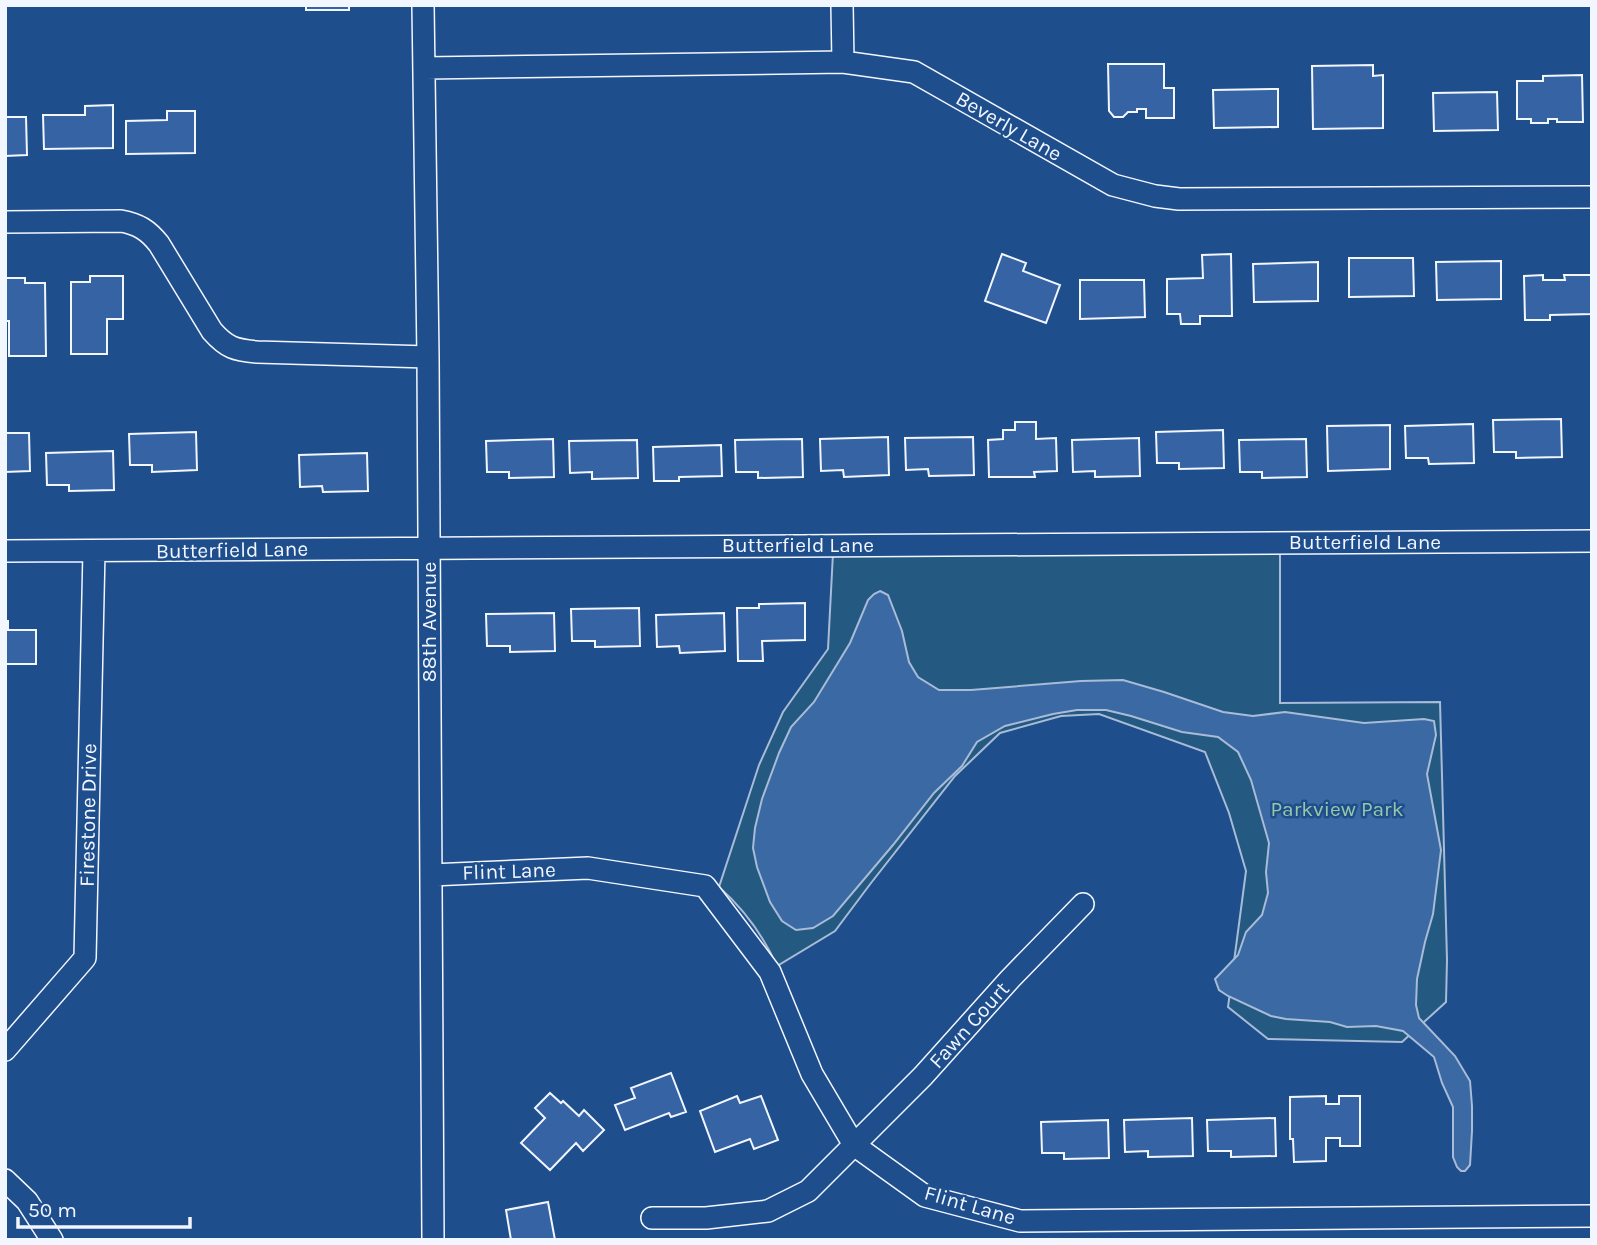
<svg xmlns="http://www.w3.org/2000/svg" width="1597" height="1245" font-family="Karla,sans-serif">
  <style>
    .green { fill: #245a82; stroke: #a8bbd7; stroke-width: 2 }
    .water { fill: #3b69a3; stroke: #a8bbd7; stroke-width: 2 }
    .building { fill: #3563a3; stroke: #f2f6ff; stroke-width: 2 }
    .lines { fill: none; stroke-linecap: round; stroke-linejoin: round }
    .minor-casing { stroke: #f2f6ff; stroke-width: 24 }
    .minor { stroke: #1f4e8c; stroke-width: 21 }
    .labels { text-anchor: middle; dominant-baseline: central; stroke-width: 5; stroke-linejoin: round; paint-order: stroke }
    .street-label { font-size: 21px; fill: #f2f6ff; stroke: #1f4e8c }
    .park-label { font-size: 21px; fill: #97c8a6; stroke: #1f4e8c }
  </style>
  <rect width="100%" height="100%" fill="#1f4e8c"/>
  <!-- green -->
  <path class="green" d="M 1280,550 L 1280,703 L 1440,702 L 1447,960 L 1446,1002 L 1402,1042 L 1268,1039 L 1228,1007 L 1246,871 L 1229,813 L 1205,752 L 1099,714 L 1061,716 L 1000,733 L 955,776 L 871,883 L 835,931 L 777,966 C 763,935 745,910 719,887 L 759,765 L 783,712 L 828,649 L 833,553 Z"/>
  <!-- water -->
  <path class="water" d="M 880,591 L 888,595 L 902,631 L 909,662 L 918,677 L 939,690 L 971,690 L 1081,681 L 1123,680 L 1164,692 L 1223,712 L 1253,716 L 1285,712 L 1364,723 L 1424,719 L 1434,721 L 1436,735 L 1427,774 L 1441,850 L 1433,914 L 1425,942 L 1417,979 L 1416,1005 L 1419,1018 L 1455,1056 L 1470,1081 L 1472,1106 L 1472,1131 L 1470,1165 L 1465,1171 L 1461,1171 L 1457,1167 L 1453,1157 L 1453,1107 L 1442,1083 L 1434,1057 L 1403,1031 L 1376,1026 L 1347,1027 L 1330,1022 L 1286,1019 L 1271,1016 L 1228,996 L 1219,990 L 1215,979 L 1238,955 L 1246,932 L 1262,915 L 1268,893 L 1266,872 L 1269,843 L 1251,780 L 1238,752 L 1218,737 L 1182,732 L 1131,716 L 1106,710 L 1077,710 L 1053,714 L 1005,726 L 977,742 L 962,766 L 934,793 L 893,845 L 833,916 L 813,928 L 796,930 L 782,921 L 770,902 L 757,867 L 753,848 L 755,828 L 762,799 L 779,753 L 791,727 L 814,702 L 850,643 L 868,600 L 874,594 Z"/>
  <!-- building -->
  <path class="building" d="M 306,5 L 349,5 L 349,10 L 306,10 Z
    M 1108,64 L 1164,64 L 1164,88 L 1174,88 L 1174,118 L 1146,118 L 1146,109 L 1137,109 L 1137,112 L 1128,112 L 1123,117 L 1114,117 L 1109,111 Z
    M 1373,65 L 1373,76 L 1383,75 L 1383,128 L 1313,129 L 1312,66 Z
    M 1582,75 L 1583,122 L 1557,122 L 1557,119 L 1548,119 L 1548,123 L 1531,123 L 1531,119 L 1517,119 L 1517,81 L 1543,81 L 1543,76 Z
    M 1278,89 L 1278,127 L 1214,128 L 1213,90 Z
    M 1497,92 L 1498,130 L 1434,131 L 1433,93 Z
    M 113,105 L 113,148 L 44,149 L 43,115 L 85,115 L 85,106 Z
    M 167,111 L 195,111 L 195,153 L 126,154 L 126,121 L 167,120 Z
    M 5,117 L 26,117 L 27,155 L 5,156 Z
    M 1002,254 L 1026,263 L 1023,271 L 1060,285 L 1046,323 L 985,301 Z
    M 1231,254 L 1232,316 L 1200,316 L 1200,324 L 1181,324 L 1180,314 L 1167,314 L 1167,279 L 1203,278 L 1202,255 Z
    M 1349,258 L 1413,258 L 1414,296 L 1349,297 Z
    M 1501,261 L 1501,299 L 1437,300 L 1436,262 Z
    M 1318,262 L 1318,301 L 1254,302 L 1253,264 Z
    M 1543,275 L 1543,280 L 1565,280 L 1564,275 L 1592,275 L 1592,314 L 1550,315 L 1550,320 L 1525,320 L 1524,276 Z
    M 90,276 L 123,276 L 123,319 L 107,319 L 107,354 L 71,354 L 71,282 L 90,282 Z
    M 5,278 L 25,278 L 25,283 L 45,283 L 46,356 L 9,356 L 9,321 L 5,321 Z
    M 1080,280 L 1144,280 L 1145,317 L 1080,319 Z
    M 1561,419 L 1562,457 L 1516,458 L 1516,452 L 1494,452 L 1493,420 Z
    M 1015,422 L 1036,422 L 1036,439 L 1056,438 L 1057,471 L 1034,472 L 1035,477 L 989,477 L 988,440 L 1003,439 L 1003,430 L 1015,430 Z
    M 1473,424 L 1474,463 L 1429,464 L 1428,458 L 1406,458 L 1405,426 Z
    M 1390,425 L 1390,469 L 1328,471 L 1327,426 Z
    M 1223,430 L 1224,468 L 1179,469 L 1179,463 L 1157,463 L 1156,432 Z
    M 196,432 L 197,470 L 152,472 L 152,465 L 130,465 L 129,434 Z
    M 5,433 L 29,433 L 30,471 L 5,472 Z
    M 888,437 L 889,475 L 844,477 L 843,470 L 821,471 L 820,439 Z
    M 973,437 L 974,475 L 929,476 L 928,469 L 906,470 L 905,438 Z
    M 1139,438 L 1140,476 L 1095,477 L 1095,471 L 1073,472 L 1072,440 Z
    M 553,439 L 554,477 L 509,478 L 509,472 L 487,472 L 486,441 Z
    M 802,439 L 803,477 L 758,478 L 758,472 L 736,472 L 735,440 Z
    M 1306,439 L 1307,477 L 1262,478 L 1262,472 L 1240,472 L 1239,440 Z
    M 637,440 L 638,478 L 592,479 L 592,472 L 570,473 L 569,441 Z
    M 721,445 L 722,476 L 679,477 L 679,481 L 654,481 L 653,447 Z
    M 113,451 L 114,490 L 69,491 L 69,485 L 47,485 L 46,453 Z
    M 367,453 L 368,491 L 323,492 L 322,486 L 300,487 L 299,455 Z
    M 805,603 L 805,640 L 762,641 L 763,661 L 738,661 L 737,608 L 759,608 L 759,604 Z
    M 639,608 L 640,646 L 595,647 L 595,641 L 572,641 L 571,609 Z
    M 554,613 L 555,651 L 510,652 L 510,646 L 487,646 L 486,614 Z
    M 724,613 L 725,651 L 680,653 L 679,646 L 657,647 L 656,615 Z
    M 5,621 L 8,621 L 8,630 L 36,630 L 36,664 L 5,664 Z
    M 671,1073 L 686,1112 L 671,1117 L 669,1113 L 625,1130 L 615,1105 L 635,1098 L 631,1088 Z
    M 550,1093 L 561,1103 L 563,1101 L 579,1116 L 584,1110 L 604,1130 L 583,1151 L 576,1143 L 550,1170 L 521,1143 L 545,1118 L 535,1108 Z
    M 737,1096 L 740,1103 L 761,1096 L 778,1140 L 754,1149 L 750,1139 L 715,1152 L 700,1111 Z
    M 1326,1096 L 1326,1104 L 1339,1104 L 1339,1096 L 1360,1096 L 1360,1146 L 1340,1146 L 1340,1138 L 1326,1138 L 1326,1161 L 1294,1162 L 1293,1139 L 1290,1139 L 1290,1097 Z
    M 1192,1118 L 1193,1156 L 1148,1157 L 1148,1151 L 1125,1152 L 1124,1120 Z
    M 1275,1118 L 1276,1156 L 1231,1157 L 1231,1151 L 1208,1151 L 1207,1120 Z
    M 1108,1120 L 1109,1158 L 1064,1159 L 1064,1153 L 1042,1153 L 1041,1122 Z
    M 548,1202 L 555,1240 L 511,1240 L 506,1210 Z"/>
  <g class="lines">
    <!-- minor casing -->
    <g class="minor-casing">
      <path id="minor" d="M 423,5 L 428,357 L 433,1240
        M 842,5 L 843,62
        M 425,68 L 843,62 L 914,72 L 1113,185 L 1155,196 L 1179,199 L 1592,197
        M 5,222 L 121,221 C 138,224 148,230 159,244 L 212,331 C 227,348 235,350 257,352 L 428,357
        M 5,551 L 1592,541
        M 431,875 L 588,868 L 705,886 L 770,972 L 812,1074 L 854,1145 L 925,1196 L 1020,1221 L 1592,1216
        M 5,1050 L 85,958 L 94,551
        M 5,1180 L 27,1201 L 52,1240
        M 652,1218 L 706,1218 L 768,1211 L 808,1191 L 923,1076 L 1010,979 L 1083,904"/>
    </g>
    <!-- minor -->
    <use href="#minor" class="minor"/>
  </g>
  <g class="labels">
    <!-- street labels -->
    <g class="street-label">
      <text transform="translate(1009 126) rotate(30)">Beverly Lane</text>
      <text x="1365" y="542">Butterfield Lane</text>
      <text x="798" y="545">Butterfield Lane</text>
      <text transform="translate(232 550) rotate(-1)">Butterfield Lane</text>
      <text transform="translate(429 622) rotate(-90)">88th Avenue</text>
      <text transform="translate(88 815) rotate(-89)">Firestone Drive</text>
      <text transform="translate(509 871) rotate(-2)">Flint Lane</text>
      <text transform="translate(969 1025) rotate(-48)">Fawn Court</text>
      <text transform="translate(970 1205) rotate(16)">Flint Lane</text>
    </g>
    <!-- park labels -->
    <g class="park-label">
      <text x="1337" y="809">Parkview Park</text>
    </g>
  </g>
  <!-- border -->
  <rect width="1597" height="1245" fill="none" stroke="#f2f6ff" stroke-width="14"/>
  <!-- scale -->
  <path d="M18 1217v10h172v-10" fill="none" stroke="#f2f6ff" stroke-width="3.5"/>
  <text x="28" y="1217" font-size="21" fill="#f2f6ff" stroke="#1f4e8c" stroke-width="5" paint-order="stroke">50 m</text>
</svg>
